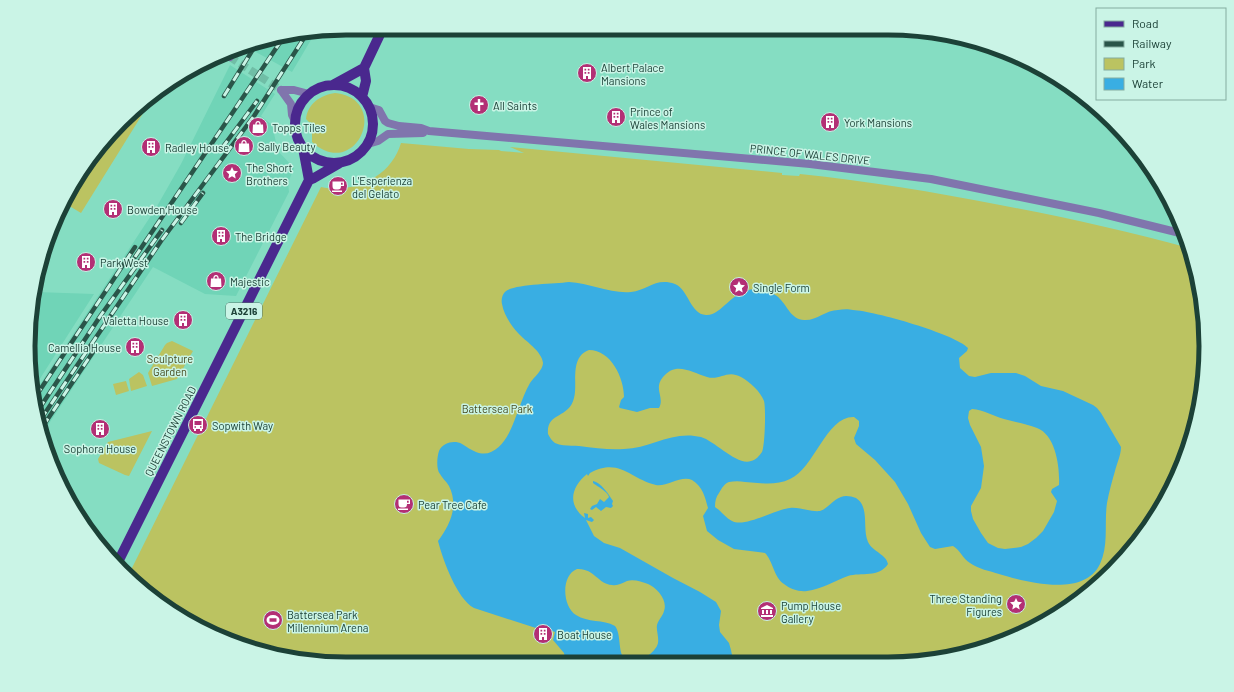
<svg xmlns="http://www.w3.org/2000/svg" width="1234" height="692" font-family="Barlow,sans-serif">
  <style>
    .built { fill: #70d4b7 }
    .green { fill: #bbc361 }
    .water { fill: #39aee3; fill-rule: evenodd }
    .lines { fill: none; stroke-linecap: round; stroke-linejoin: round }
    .tertiary-tunnel { stroke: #70bea6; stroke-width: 8; stroke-dasharray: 8 4; stroke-linecap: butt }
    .tertiary { stroke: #8075ad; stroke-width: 8 }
    .primary { stroke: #4a288e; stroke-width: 10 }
    .rail-casing { stroke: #2a5549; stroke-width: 4.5 }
    .rail { stroke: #caf4e6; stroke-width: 3; stroke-dasharray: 9; stroke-linecap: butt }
    .labels { text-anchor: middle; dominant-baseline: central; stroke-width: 3; stroke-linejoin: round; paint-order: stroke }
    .shield { fill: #caf4e6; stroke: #50776c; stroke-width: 1 }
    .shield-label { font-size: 10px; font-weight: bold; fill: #1c4137 }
    .poi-label { font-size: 11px; fill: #1c4137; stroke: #caf4e6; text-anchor: start }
    .street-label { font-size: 11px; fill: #1c4137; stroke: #caf4e6 }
    .park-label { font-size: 11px; fill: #474a1f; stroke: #caf4e6 }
    .rim { fill: none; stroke: #1c4137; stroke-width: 5 }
  </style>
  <rect width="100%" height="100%" fill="#85ddc2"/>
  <!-- built -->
  <path class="built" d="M 315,33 L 292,72 L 243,45 L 244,45 Z
    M 230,65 L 275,94 L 261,116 L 272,125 L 278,151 L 294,168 L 288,183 L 289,192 L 236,296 L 205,294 L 153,267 L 44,431 L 35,392 L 156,208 L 181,164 Z
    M 36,292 L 94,294 L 34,388 L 29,367 Z"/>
  <!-- green -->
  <path class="green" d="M 335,93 C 392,99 356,182 312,142 L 312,133 L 315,132 L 313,123 L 309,122 L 306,119 C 308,103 321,95 335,93 Z
    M 140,107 L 145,110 L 81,213 L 66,204 L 82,169 Z
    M 401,143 L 469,149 L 499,150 L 501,151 L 524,153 L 510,147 L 782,173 L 782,175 L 799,176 L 800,174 C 867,181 934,192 1000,205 C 1064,217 1127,231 1189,248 L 1195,264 L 1205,325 L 1203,388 L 1189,448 L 1163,505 L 1113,571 L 1064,611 L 990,647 L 929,661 L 325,663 L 244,647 L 187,621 L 129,574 L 321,187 C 354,194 391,177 401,143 Z
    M 172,341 L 193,351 L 177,379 L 152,386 L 148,373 L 165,345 L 167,343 Z
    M 139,372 L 143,375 L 147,386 L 131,391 L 129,379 Z
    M 126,381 L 129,391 L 116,395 L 113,384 Z
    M 152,431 L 129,476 L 125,475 L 99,463 L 98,459 L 108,442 Z"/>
  <!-- water -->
  <path class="water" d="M 569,282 C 590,283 611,294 631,292 C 648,290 656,277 675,284 C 689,290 690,314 706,315 C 722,316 731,290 755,289 C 763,289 775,293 780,299 C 788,307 791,319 804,320 C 816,321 826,310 838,310 C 843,309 849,309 853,310 C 874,311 955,334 968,348 L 967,351 L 959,358 L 960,368 L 969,376 L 975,377 L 991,373 L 1016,373 L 1025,376 L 1041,386 L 1063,391 L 1093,405 L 1097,408 L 1101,413 L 1121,447 C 1121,455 1117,463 1115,471 C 1112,481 1109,492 1107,503 C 1104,523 1109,545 1100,564 C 1084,598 1026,582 999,574 C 990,571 978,569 970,563 C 963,559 960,550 953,546 L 935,549 L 930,547 L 921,533 L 908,504 L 895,482 L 875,460 L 856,444 L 854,438 L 859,426 L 859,421 L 854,417 C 826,416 815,468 790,479 C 776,486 760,483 745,482 C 740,481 734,481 729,482 C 724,484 722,488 719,493 C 716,497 715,501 715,507 C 721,511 726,518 732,521 C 745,528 776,509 790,508 C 800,507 810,512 820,511 C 829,508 832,500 841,497 C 845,495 851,496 856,498 C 870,507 862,528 868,542 C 873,552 886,554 888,564 C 879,578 861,572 848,576 C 834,581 822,589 807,591 C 799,592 790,589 784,584 C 774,578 773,561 765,553 L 734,549 L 718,540 L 707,531 L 703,516 L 708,508 C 705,497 703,487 692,480 C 681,475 667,487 656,485 C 630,479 620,457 590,473 L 588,476 L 587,474 C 571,487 567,505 585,518 L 584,513 L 588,514 L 588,518 L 591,517 L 594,520 L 592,522 L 586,520 L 594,536 L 604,543 L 620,548 L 673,578 L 700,592 L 716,602 L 721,611 L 719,625 L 720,632 L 729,643 L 731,650 L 732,655 L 730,662 L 566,663 L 564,653 L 553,640 L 555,632 L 540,627 L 539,629 L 474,608 C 457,599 443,560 438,541 C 450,525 459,506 449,486 C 446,481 442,478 440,474 C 436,469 437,457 439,451 C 443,442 455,440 462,444 C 467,447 471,450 476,452 C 491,458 502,446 509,433 C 517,417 521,399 530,383 C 534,377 543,370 543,363 C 542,351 525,341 518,333 C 511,325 504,315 502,304 C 501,300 502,294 506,291 C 516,284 554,284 569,282 ZM 589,350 C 611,350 624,378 624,397 L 621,400 L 619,407 L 620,408 L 637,412 L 650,408 L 659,408 C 665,397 653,389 663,377 C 676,361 691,372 707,377 C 720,381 727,369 741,377 C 750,382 760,391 764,401 C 766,408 765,445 762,452 C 759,456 756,460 751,461 C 737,466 715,441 701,437 C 673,430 651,448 624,449 C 609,450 595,448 579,446 C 572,445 563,447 555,443 C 552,441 550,438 548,434 C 546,412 569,419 574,398 C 578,384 569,357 589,350 ZM 972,409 C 984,410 993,416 1004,419 C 1015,422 1027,424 1037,428 C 1056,435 1060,468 1059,485 L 1052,489 L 1051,492 L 1057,501 L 1054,512 L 1043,531 L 1036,538 L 1028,544 L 1021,547 L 1005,549 L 998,548 L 988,543 L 981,533 L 973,519 L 971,511 L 971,506 L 981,488 L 984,466 L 981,447 L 970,425 L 968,418 L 969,411 ZM 577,569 C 594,568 598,584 612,585 C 618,586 622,583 627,581 C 634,579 642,582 648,584 C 657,588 668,600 664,611 C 663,616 658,620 657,625 C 656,630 659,637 658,643 C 656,653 636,666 626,660 C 617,654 622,635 615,626 C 603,619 588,623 576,615 C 562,606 561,575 577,569 Z
    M 593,481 C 601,482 609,495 613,501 L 612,504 L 613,506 L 611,508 L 606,507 L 601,511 L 596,507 L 592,510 L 590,509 L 592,506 L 597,504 L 600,499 L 604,502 L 609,497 C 607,491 598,487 593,483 Z"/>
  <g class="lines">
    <!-- tertiary-tunnel -->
    <path class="tertiary-tunnel" d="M 230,57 L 281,90"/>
    <!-- tertiary -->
    <path class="tertiary" d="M 226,54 L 230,57
      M 281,90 L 291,104 L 292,115 L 295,121
      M 281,90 L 294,90 L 309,94
      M 369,107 L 379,110 L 385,121 L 388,123 L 399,126 L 421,128 L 429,131 L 810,164 L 931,179 L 1099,213 L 1184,234
      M 368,144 L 378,141 L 388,134 L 423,133"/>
    <!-- primary -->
    <path class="primary" d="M295 124a39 39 0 1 1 78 0a39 39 0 1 1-78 0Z
      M 333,85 L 364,68 L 383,28
      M 362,97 L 366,81 L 364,68
      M 309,180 L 314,178 L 340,163
      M 117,564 L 309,180 L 303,148"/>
    <!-- rail casing -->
    <g class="rail-casing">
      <path id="rail" d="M 224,96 L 257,43
        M 222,148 L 257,101
        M 181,223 L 203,193
        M 135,257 L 283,38
        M 36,396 L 135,247
        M 39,409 L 101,315 L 162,230
        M 41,419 L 161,241 L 254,116 L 306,35
        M 43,426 L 93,352"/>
    </g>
    <!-- rail -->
    <use href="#rail" class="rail"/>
  </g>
  <!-- icons -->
  <defs>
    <g id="building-disc" transform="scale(1)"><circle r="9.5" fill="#b32f75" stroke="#caf4e6"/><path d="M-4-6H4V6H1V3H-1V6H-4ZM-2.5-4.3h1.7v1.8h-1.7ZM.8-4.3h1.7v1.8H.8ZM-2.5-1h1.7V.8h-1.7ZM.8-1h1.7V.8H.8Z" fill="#fff"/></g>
    <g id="church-disc" transform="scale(1)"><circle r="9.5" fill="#b32f75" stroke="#caf4e6"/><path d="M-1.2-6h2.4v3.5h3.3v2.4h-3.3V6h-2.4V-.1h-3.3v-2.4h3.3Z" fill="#fff"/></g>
    <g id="shop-disc" transform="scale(1)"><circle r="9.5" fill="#b32f75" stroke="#caf4e6"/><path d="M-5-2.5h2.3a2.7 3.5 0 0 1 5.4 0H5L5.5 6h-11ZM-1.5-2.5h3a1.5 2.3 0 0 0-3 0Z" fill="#fff"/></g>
    <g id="sight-disc" transform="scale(1)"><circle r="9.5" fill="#b32f75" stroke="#caf4e6"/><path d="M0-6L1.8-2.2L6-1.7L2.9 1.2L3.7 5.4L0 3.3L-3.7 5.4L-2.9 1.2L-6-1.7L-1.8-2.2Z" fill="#fff"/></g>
    <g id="cafe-disc" transform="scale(1)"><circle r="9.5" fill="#b32f75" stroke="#caf4e6"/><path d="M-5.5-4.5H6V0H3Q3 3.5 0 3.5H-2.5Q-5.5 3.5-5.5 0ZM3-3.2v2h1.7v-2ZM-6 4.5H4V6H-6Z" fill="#fff"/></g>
    <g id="bus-disc" transform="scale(1)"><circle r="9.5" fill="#b32f75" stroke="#caf4e6"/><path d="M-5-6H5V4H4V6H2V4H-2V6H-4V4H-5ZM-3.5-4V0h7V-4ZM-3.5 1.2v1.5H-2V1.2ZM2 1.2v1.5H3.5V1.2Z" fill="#fff"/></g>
    <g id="museum-disc" transform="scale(1)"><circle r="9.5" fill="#b32f75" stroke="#caf4e6"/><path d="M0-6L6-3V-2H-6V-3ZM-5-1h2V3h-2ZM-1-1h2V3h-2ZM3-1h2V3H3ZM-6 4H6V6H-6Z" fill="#fff"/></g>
    <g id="stadium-disc" transform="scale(1)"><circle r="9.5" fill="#b32f75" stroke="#caf4e6"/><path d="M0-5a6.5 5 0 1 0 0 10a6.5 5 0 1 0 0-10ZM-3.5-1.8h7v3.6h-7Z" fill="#fff"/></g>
  </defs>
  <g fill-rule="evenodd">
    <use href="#building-disc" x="587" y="73"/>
    <use href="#church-disc" x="479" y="105"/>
    <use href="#building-disc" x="616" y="117"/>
    <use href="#building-disc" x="830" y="122"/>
    <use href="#shop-disc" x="258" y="127"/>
    <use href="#shop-disc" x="244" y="146"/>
    <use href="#building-disc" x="151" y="147"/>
    <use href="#sight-disc" x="232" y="173"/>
    <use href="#cafe-disc" x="338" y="186"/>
    <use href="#building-disc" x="113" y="209"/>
    <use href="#building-disc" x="221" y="236"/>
    <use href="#building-disc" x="86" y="262"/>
    <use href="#shop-disc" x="216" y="281"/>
    <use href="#sight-disc" x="739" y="287"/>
    <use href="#building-disc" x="183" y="320"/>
    <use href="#building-disc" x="135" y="347"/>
    <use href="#bus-disc" x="198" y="425"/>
    <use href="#building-disc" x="100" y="429"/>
    <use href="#cafe-disc" x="404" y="504"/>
    <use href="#sight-disc" x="1016" y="604"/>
    <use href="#museum-disc" x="767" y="611"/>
    <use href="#stadium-disc" x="273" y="620"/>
    <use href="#building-disc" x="543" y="634"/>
  </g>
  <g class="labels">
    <!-- shield labels -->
    <rect class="shield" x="226" y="303" width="36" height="16" rx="3"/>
    <g class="shield-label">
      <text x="244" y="311">A3216</text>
    </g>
    <!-- poi labels -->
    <g class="poi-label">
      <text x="601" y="67">Albert Palace<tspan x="601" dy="13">Mansions</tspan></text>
      <text x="493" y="105">All Saints</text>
      <text x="630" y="111">Prince of<tspan x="630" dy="13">Wales Mansions</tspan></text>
      <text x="844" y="122">York Mansions</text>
      <text x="272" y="127">Topps Tiles</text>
      <text x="258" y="146">Sally Beauty</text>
      <text x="165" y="147">Radley House</text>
      <text x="246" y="167">The Short<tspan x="246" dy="13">Brothers</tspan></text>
      <text x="352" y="180">L'Esperienza<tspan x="352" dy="13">del Gelato</tspan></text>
      <text x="127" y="209">Bowden House</text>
      <text x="235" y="236">The Bridge</text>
      <text x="100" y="262">Park West</text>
      <text x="230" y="281">Majestic</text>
      <text x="753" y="287">Single Form</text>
      <text x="169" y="320" text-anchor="end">Valetta House</text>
      <text x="121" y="347" text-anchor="end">Camellia House</text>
      <text x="212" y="425">Sopwith Way</text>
      <text x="100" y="448" text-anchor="middle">Sophora House</text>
      <text x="418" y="504">Pear Tree Cafe</text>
      <text x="1002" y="598" text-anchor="end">Three Standing<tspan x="1002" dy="13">Figures</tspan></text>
      <text x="781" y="605">Pump House<tspan x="781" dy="13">Gallery</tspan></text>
      <text x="287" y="614">Battersea Park<tspan x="287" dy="13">Millennium Arena</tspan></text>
      <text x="557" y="634">Boat House</text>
    </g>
    <!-- street labels -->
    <g class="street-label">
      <text transform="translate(810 154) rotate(6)">PRINCE OF WALES DRIVE</text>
      <text transform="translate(170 431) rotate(-63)">QUEENSTOWN ROAD</text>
    </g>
    <!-- park labels -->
    <g class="park-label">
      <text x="170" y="358">Sculpture<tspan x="170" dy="13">Garden</tspan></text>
      <text x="497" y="408">Battersea Park</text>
    </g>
  </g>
  <!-- crop -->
  <path d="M0 0H1234V692H0ZM346 35H888A311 311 0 0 1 1199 346V346A311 311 0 0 1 888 657H346A311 311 0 0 1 35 346V346A311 311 0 0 1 346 35Z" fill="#caf4e6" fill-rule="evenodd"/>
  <path class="rim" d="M346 35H888A311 311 0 0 1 1199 346V346A311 311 0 0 1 888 657H346A311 311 0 0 1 35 346V346A311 311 0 0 1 346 35Z"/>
  <!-- legend -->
  <rect x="1096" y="8" width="130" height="92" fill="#caf4e6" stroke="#84aca0"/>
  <rect x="1104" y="21" width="20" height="6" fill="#4a288e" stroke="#84aca0"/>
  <text x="1132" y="28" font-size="12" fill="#1c4137">Road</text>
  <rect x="1104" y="41" width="20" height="6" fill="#2a5549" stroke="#84aca0"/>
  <text x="1132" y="48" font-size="12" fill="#1c4137">Railway</text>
  <rect x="1104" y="58" width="20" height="12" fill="#bbc361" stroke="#84aca0"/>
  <text x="1132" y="68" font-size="12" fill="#1c4137">Park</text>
  <rect x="1104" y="78" width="20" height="12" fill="#39aee3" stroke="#84aca0"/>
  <text x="1132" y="88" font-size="12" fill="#1c4137">Water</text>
</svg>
